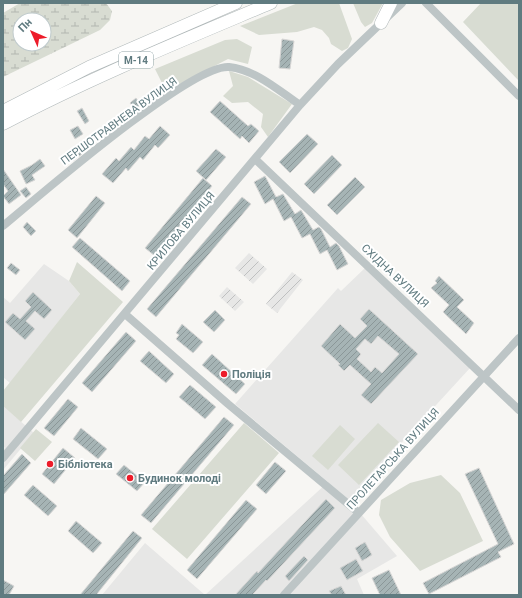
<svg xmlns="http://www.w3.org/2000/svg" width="522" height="598" font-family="Roboto,sans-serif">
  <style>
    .built { fill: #e7e7e6 }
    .industrial { fill: url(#industrial-furrows) }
    .green { fill: #d8dcd2 }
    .wetland { fill: url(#wetland-marsh); fill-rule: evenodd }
    .building { fill: url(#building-hatch); stroke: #d8d7d6; fill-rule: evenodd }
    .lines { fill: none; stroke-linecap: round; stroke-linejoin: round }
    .highway-casing { stroke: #b0b8b9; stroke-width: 13 }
    .minor { stroke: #bdc5c6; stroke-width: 8 }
    .highway { stroke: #fff; stroke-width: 12 }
    .poi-dot { fill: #ed1c2a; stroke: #fff; stroke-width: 1.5 }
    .labels { text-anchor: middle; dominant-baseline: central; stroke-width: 4; stroke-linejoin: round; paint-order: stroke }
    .shield { fill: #fff; stroke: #90a3a6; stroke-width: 1 }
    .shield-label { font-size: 10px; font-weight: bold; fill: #607b80 }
    .street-label { font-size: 11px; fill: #607b80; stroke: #fff }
    .poi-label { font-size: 11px; font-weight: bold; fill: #607b80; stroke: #fff; text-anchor: start }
  </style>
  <defs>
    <pattern id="industrial-furrows" width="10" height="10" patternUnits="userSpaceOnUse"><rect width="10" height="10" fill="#e7e7e6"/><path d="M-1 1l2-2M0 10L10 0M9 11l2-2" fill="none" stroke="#bfc0c0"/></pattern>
    <pattern id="wetland-marsh" width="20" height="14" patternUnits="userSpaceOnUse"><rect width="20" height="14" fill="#d8dcd2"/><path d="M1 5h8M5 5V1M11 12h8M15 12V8" fill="none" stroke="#b3b7b0"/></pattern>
    <pattern id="building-hatch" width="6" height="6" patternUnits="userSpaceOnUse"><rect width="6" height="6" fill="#a6b4b5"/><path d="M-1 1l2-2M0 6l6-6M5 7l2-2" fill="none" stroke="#8b9798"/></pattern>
  </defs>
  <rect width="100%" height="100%" fill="#f7f6f3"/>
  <!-- built -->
  <path class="built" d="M 44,264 L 69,281 L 80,294 L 10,383 L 3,377 L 3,297 L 10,303 Z
    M 365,268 L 470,368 L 349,500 L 397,556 L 357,579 L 364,595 L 102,595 L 145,543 L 205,595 L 328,482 L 235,404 L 338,288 L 341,291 Z
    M 3,406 L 34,433 L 3,470 L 3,450 L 5,448 L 3,446 Z"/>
  <!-- industrial -->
  <path class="industrial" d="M 249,253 L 267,269 L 253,284 L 235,268 Z
    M 292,272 L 303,280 L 277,313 L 266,304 Z
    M 227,287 L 244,302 L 235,311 L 219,296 Z"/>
  <!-- green -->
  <path class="green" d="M 298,3 L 339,3 L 352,39 L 348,48 L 342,51 L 331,44 L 329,38 L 322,30 L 314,27 L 297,32 L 259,35 L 240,26 Z
    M 353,3 L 383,3 L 372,23 L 365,27 L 361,22 Z
    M 481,3 L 519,4 L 519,81 L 463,22 Z
    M 237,39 L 252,47 L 248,64 L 228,59 L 166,91 L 155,69 L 225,40 Z
    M 229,71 L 248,77 L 292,104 L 268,137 L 261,127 L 263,114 L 248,102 L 232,103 L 223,96 L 233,86 Z
    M 77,262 L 123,302 L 21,422 L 3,406 L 3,391 L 80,294 L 69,281 Z
    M 244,423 L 279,453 L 187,559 L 152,529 Z
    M 378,423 L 399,442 L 359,485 L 338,465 Z
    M 340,425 L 355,439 L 328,470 L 312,456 Z
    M 36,429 L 52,442 L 35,461 L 20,448 Z
    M 441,475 L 460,493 L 483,541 L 420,571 L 390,537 L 379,515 L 381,500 L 410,483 Z"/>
  <!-- wetland -->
  <path class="wetland" d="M 20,3 L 106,3 L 112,11 L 110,20 L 100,30 L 3,77 L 3,13 ZM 20,20 L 44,20 L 44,44 L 20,44 Z"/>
  <!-- building -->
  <path class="building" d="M 282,39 L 294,41 L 290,69 L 279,68 Z
    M 136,98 L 141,105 L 135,109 L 130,103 Z
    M 220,101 L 248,126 L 251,124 L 259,131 L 249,143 L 242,136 L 240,139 L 210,112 Z
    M 82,108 L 89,121 L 85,124 L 77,111 Z
    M 129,109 L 131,114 L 124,117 L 122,113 Z
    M 78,126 L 83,134 L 75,139 L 70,130 Z
    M 160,126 L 170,135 L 158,148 L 155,145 L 143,160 L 140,157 L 128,171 L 126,168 L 113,183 L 102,174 L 116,158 L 119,161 L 131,147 L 134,150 L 145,136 L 149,139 Z
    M 307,134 L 318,144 L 290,173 L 279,162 Z
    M 75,146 L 82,154 L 73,161 L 66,153 Z
    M 216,149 L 226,157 L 206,180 L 196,171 Z
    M 332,155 L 342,165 L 314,194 L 304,184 Z
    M 40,159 L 45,166 L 32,175 L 35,180 L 26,184 L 20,171 L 32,165 Z
    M 3,169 L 21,195 L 9,204 L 3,196 L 8,191 L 3,184 Z
    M 265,176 L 276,197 L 283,194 L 295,214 L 301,210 L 313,230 L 319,227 L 321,229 L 330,247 L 336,243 L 339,246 L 348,264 L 337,270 L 327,250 L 320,254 L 310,234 L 302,238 L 291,217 L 284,221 L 273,199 L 265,204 L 254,182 Z
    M 355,177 L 365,187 L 337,215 L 327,205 Z
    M 203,178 L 212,186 L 155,256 L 145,248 Z
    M 26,187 L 31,194 L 26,198 L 20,191 Z
    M 96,196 L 105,203 L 77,238 L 68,230 Z
    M 242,197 L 251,204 L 156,317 L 147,309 Z
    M 27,222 L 36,231 L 31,236 L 23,227 Z
    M 80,238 L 130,281 L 122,291 L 72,247 Z
    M 11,263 L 20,270 L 16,275 L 7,268 Z
    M 439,276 L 464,300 L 457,307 L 474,323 L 466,334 L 443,312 L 449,305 L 431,288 L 437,283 L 435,281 Z
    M 33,292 L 52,310 L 44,319 L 35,311 L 26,321 L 35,329 L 25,340 L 5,322 L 13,313 L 20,319 L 31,307 L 25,301 Z
    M 369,309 L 418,354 L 371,404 L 361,395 L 371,384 L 350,365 L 344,371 L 338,365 L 340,364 L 321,346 L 340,324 L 355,338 L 367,326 L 360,319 ZM 378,336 L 399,354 L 382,373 L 375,367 L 371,372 L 357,359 L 361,354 L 356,349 L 365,339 L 371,344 Z
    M 215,310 L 225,320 L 214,332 L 203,322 Z
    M 182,324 L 203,342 L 193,353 L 176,339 L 179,335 L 176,333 Z
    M 126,332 L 136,341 L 92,392 L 82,383 Z
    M 149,351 L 174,374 L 166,383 L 140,361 Z
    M 212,354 L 245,384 L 236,394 L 202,365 Z
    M 190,385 L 216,407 L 205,419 L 179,397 Z
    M 68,399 L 78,407 L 54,436 L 44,428 Z
    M 224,417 L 234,425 L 151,523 L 141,515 Z
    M 81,428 L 107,449 L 98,459 L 73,439 Z
    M 63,448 L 75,458 L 54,484 L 42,474 Z
    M 22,454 L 31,463 L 3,495 L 3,476 Z
    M 275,462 L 286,471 L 266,494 L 256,485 Z
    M 124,465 L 145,482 L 137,491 L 116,474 Z
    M 479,468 L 514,544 L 498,552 L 501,557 L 429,594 L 423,583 L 498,544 L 465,474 Z
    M 33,485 L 57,506 L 48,516 L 24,495 Z
    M 326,499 L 335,508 L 267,581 L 266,580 L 252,595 L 235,595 L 257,571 L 258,573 Z
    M 246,500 L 257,509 L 197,579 L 187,570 Z
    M 76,521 L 102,543 L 93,553 L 68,531 Z
    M 133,531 L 142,538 L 96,595 L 80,595 Z
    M 365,542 L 372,555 L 362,561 L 355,548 Z
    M 304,556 L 308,560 L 289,581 L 285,576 Z
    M 356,559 L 363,571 L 347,580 L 340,568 Z
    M 389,570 L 401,595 L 380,595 L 372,578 Z
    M 3,580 L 14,586 L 9,595 L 3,595 Z
    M 341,586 L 346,595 L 332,595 L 329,591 Z"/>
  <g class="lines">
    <!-- highway casing -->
    <g class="highway-casing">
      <path id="highway" d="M 381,23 L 391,3
        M 3,111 L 89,67 L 236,3
        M 3,124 C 90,78 181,41 271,3"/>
    </g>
    <!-- minor -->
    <path class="minor" d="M 426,3 L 519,96
      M 255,159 L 519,410
      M 3,226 C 38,197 191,64 229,67 C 256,70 278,90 300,105
      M 125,314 L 228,404 L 359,513
      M 3,458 L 300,105 L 338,64 L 402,3
      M 284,595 L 519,338"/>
    <!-- highway -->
    <use href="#highway" class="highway"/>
  </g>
  <!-- markers -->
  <g class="poi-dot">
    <circle cx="224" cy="374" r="4"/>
    <circle cx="50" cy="464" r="4"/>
    <circle cx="130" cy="478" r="4"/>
  </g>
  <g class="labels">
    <!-- shield labels -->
    <rect class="shield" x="119" y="52" width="34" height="16" rx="3"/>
    <g class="shield-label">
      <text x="136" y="60">М-14</text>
    </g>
    <!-- street labels -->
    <g class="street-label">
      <text transform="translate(119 121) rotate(-36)">ПЕРШОТРАВНЕВА ВУЛИЦЯ</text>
      <text transform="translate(181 231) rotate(-50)">КРИЛОВА ВУЛИЦЯ</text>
      <text transform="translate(395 276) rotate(43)">СХІДНА ВУЛИЦЯ</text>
      <text transform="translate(393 459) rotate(-48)">ПРОЛЕТАРСЬКА ВУЛИЦЯ</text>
    </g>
    <!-- poi labels -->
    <g class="poi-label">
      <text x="232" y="374">Поліція</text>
      <text x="58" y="464">Бібліотека</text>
      <text x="138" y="478">Будинок молоді</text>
    </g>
  </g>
  <!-- border -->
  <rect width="522" height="598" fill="none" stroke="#607b80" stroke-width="8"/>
  <!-- north arrow -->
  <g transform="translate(32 32) rotate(315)"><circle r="19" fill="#ffffff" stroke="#bfcacc"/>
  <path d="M0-3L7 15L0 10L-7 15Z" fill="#ed1c2a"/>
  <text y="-6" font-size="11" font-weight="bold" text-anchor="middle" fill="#607b80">Пн</text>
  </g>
</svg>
